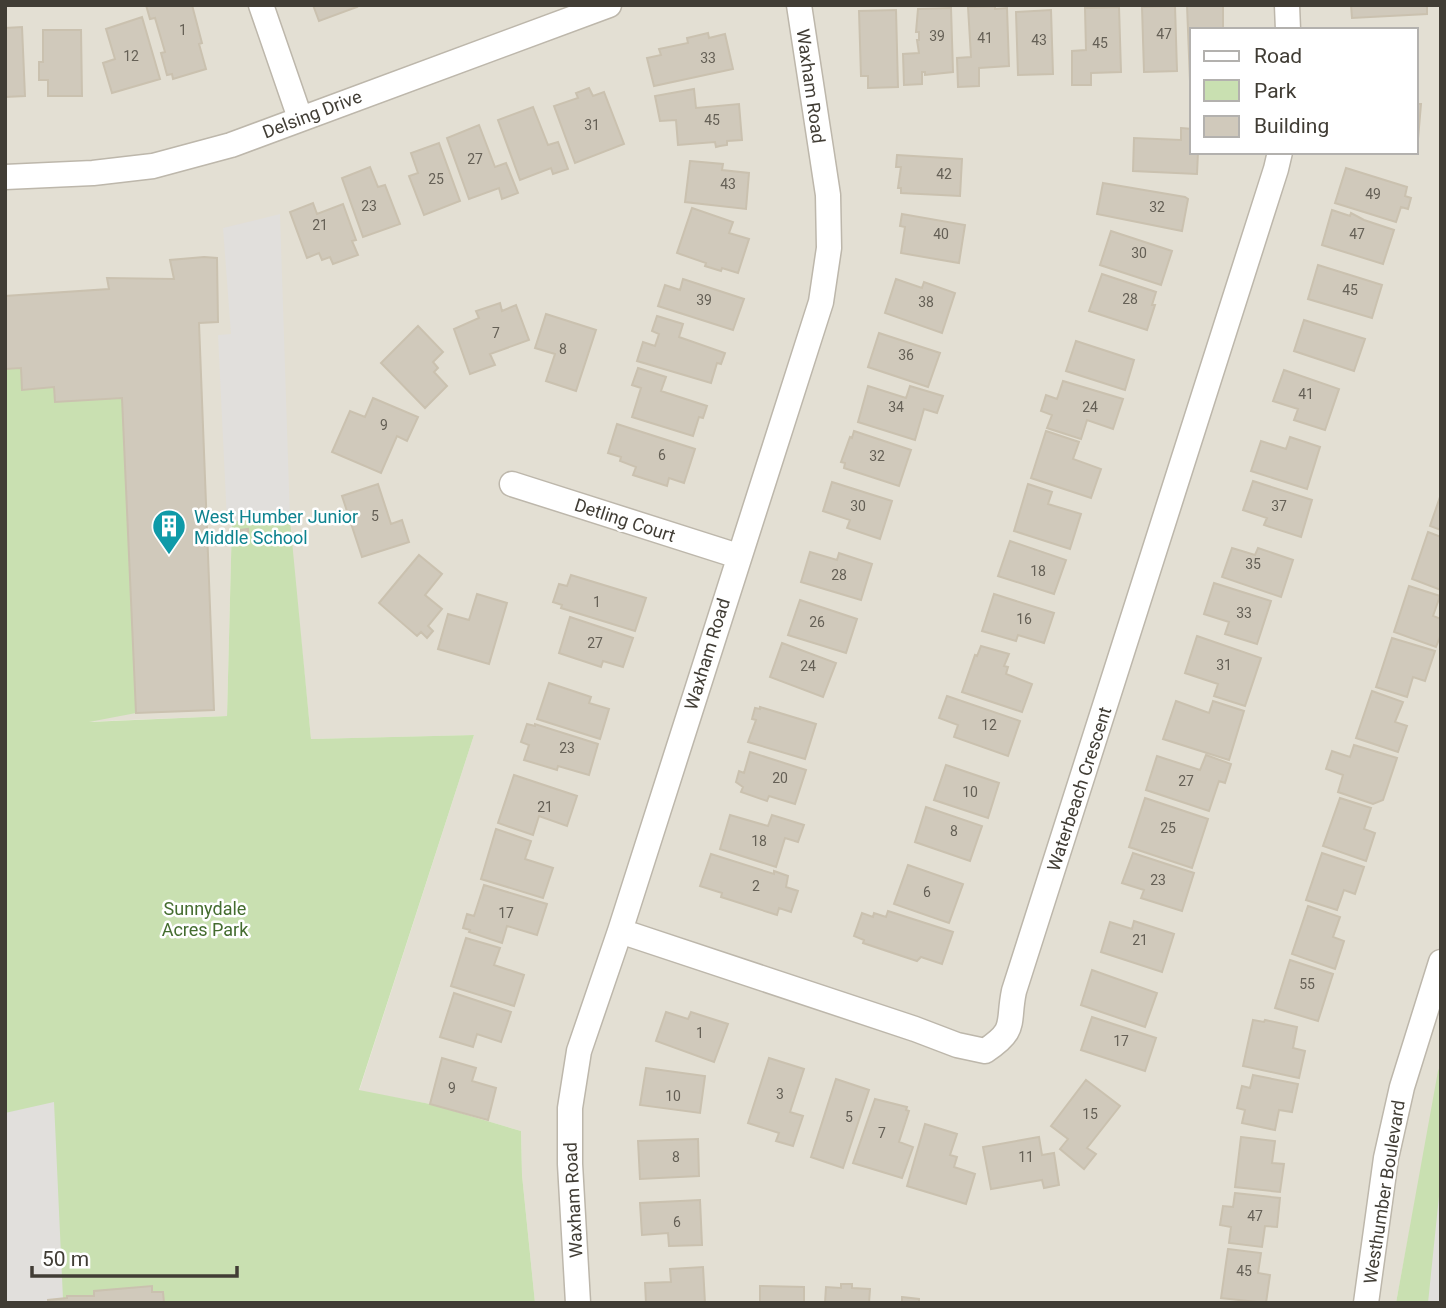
<svg xmlns="http://www.w3.org/2000/svg" width="1446" height="1308" font-family="Roboto,sans-serif">
  <style>
    .residential { fill: #e3dfd3; fill-rule: evenodd }
    .green { fill: #c9e0b1 }
    .parking { fill: #e1dfdc }
    .building { fill: #d0c9bb; stroke: #cac1af; stroke-width: 2 }
    .lines { fill: none; stroke-linecap: round; stroke-linejoin: round }
    .minor-casing { stroke: #bdb7ab; stroke-width: 27 }
    .minor { stroke: #fff; stroke-width: 24 }
    .labels { text-anchor: middle; dominant-baseline: central; stroke-width: 5; stroke-linejoin: round; paint-order: stroke }
    .number-label { font-size: 14px; fill: #656056 }
    .street-label { font-size: 18px; fill: #413d35; stroke: #fff }
    .culture-label { font-size: 18px; fill: #0d838f; stroke: #fff; text-anchor: start }
    .park-label { font-size: 18px; fill: #446c2f; stroke: #fff }
  </style>
  <rect width="100%" height="100%" fill="#f0ede4"/>
  <!-- residential -->
  <path class="residential" d="M 5,5 L 1441,5 L 1441,1063 L 1396,1303 L 535,1303 L 522,1175 L 521,1131 L 430,1104 L 359,1091 L 474,735 L 311,739 L 289,520 L 232,520 L 227,716 L 81,722 L 5,523 ZM 1192,30 L 1416,30 L 1416,152 L 1192,152 Z"/>
  <!-- green -->
  <path class="green" d="M 21,368 L 22,390 L 54,387 L 55,402 L 122,398 L 136,713 L 89,722 L 227,716 L 232,520 L 290,520 L 311,739 L 474,735 L 359,1090 L 430,1104 L 521,1131 L 522,1175 L 535,1303 L 5,1303 L 5,369 Z
    M 1441,1063 L 1441,1303 L 1396,1303 L 1438,1071 Z"/>
  <!-- parking -->
  <path class="parking" d="M 280,214 L 290,520 L 227,521 L 218,335 L 231,334 L 223,228 Z
    M 54,1102 L 63,1299 L 48,1300 L 48,1303 L 5,1303 L 5,1113 Z
    M 1441,1177 L 1441,1303 L 1428,1303 Z"/>
  <!-- building -->
  <path class="building" d="M 146,5 L 192,5 L 202,43 L 199,44 L 206,69 L 173,79 L 172,74 L 167,75 L 161,53 L 165,52 L 155,18 L 150,19 Z
    M 313,5 L 356,5 L 357,7 L 319,21 Z
    M 1187,5 L 1223,5 L 1223,30 L 1192,30 L 1192,81 L 1190,81 Z
    M 1351,5 L 1427,5 L 1427,14 L 1352,18 Z
    M 995,6 L 995,9 L 1007,8 L 1009,66 L 979,68 L 979,86 L 958,87 L 957,58 L 971,57 L 968,7 Z
    M 1175,6 L 1177,71 L 1144,72 L 1142,7 Z
    M 1119,7 L 1121,72 L 1091,73 L 1091,85 L 1072,85 L 1072,51 L 1086,50 L 1085,8 Z
    M 951,8 L 953,72 L 925,75 L 925,72 L 922,72 L 922,84 L 904,85 L 903,54 L 919,53 L 917,40 L 919,40 L 919,32 L 916,32 L 918,9 Z
    M 896,10 L 898,87 L 868,88 L 868,76 L 861,76 L 859,11 Z
    M 1051,10 L 1053,74 L 1018,75 L 1016,12 Z
    M 142,17 L 160,79 L 112,93 L 103,63 L 115,59 L 106,29 Z
    M 22,27 L 25,96 L 5,97 L 5,28 Z
    M 43,30 L 81,30 L 82,96 L 48,96 L 48,80 L 39,80 L 39,62 L 43,62 Z
    M 708,33 L 709,38 L 725,34 L 733,69 L 654,86 L 647,58 L 661,55 L 659,49 L 688,43 L 687,38 Z
    M 589,88 L 593,96 L 604,92 L 624,144 L 575,163 L 554,106 L 578,98 L 576,93 Z
    M 694,89 L 696,108 L 739,104 L 742,140 L 727,141 L 727,145 L 720,146 L 716,147 L 715,142 L 678,145 L 676,120 L 660,121 L 655,96 Z
    M 1416,104 L 1421,104 L 1418,139 L 1416,139 Z
    M 533,107 L 548,145 L 558,142 L 568,169 L 553,174 L 551,168 L 520,180 L 498,120 Z
    M 479,125 L 495,167 L 506,163 L 518,193 L 502,199 L 499,188 L 469,199 L 447,138 Z
    M 1181,128 L 1192,129 L 1192,152 L 1198,152 L 1197,174 L 1133,171 L 1134,138 L 1181,140 Z
    M 439,143 L 460,201 L 424,215 L 409,176 L 418,173 L 411,153 Z
    M 897,155 L 962,159 L 960,196 L 901,193 L 901,188 L 898,188 L 901,167 L 896,167 Z
    M 690,161 L 723,164 L 722,170 L 749,173 L 746,209 L 685,202 Z
    M 370,167 L 378,187 L 385,185 L 400,224 L 363,237 L 342,178 Z
    M 1346,168 L 1407,187 L 1405,196 L 1411,198 L 1408,209 L 1401,207 L 1396,222 L 1335,203 Z
    M 1103,183 L 1185,197 L 1188,199 L 1182,231 L 1097,214 Z
    M 313,203 L 317,214 L 343,204 L 356,240 L 352,241 L 358,255 L 333,264 L 330,257 L 322,260 L 319,253 L 307,258 L 290,212 Z
    M 692,208 L 733,222 L 729,233 L 749,239 L 738,273 L 722,268 L 721,271 L 705,266 L 706,263 L 677,253 Z
    M 1332,210 L 1350,216 L 1351,213 L 1364,220 L 1394,230 L 1383,264 L 1322,245 Z
    M 902,214 L 965,225 L 959,263 L 901,253 L 905,227 L 900,226 Z
    M 1111,231 L 1172,251 L 1161,285 L 1100,265 Z
    M 204,257 L 217,258 L 218,322 L 199,323 L 214,710 L 136,713 L 122,398 L 55,402 L 54,387 L 22,390 L 21,368 L 5,369 L 5,296 L 109,289 L 107,278 L 174,279 L 170,260 Z
    M 1318,265 L 1382,285 L 1372,318 L 1308,299 Z
    M 1102,274 L 1156,292 L 1152,305 L 1155,305 L 1147,330 L 1089,311 Z
    M 683,279 L 744,299 L 733,330 L 658,306 L 665,285 L 680,290 Z
    M 896,279 L 922,288 L 924,282 L 955,293 L 942,333 L 885,313 Z
    M 500,303 L 502,311 L 516,305 L 529,340 L 490,354 L 495,365 L 470,374 L 454,329 L 479,318 L 476,311 Z
    M 546,314 L 596,330 L 576,391 L 546,381 L 555,354 L 535,348 Z
    M 657,316 L 683,324 L 679,337 L 725,353 L 721,364 L 717,363 L 711,383 L 637,361 L 643,342 L 655,346 L 659,334 L 652,331 Z
    M 1304,320 L 1365,339 L 1354,371 L 1294,351 Z
    M 418,326 L 443,352 L 433,362 L 438,368 L 434,372 L 447,386 L 425,408 L 381,363 Z
    M 879,333 L 940,353 L 928,387 L 868,367 Z
    M 1076,341 L 1134,360 L 1125,390 L 1066,371 Z
    M 638,368 L 666,377 L 661,391 L 707,406 L 703,418 L 699,417 L 693,436 L 632,417 L 641,388 L 632,385 Z
    M 1284,370 L 1339,389 L 1325,430 L 1294,420 L 1298,409 L 1273,401 Z
    M 1063,381 L 1123,399 L 1113,429 L 1087,420 L 1081,439 L 1047,428 L 1052,415 L 1041,411 L 1046,395 L 1057,399 Z
    M 868,386 L 906,398 L 910,386 L 943,396 L 937,413 L 924,409 L 915,440 L 858,422 Z
    M 373,398 L 418,417 L 407,441 L 397,436 L 381,473 L 332,452 L 350,411 L 365,417 Z
    M 617,424 L 695,449 L 684,483 L 669,478 L 667,486 L 633,475 L 636,467 L 620,461 L 621,457 L 608,453 Z
    M 854,431 L 911,450 L 899,486 L 844,468 L 845,463 L 841,462 L 850,437 L 852,438 Z
    M 1046,431 L 1079,442 L 1073,459 L 1101,469 L 1091,498 L 1031,478 Z
    M 1290,437 L 1320,447 L 1307,489 L 1251,471 L 1261,441 L 1286,449 Z
    M 1253,481 L 1312,500 L 1301,537 L 1264,525 L 1267,518 L 1243,510 Z
    M 832,482 L 892,501 L 880,539 L 847,528 L 850,520 L 823,511 Z
    M 378,484 L 391,524 L 402,520 L 409,542 L 362,557 L 342,496 Z
    M 1028,484 L 1052,492 L 1048,504 L 1081,514 L 1070,549 L 1014,531 Z
    M 1441,494 L 1441,530 L 1430,526 Z
    M 248,529 L 248,541 L 233,542 L 232,531 Z
    M 1428,532 L 1441,537 L 1441,590 L 1412,579 Z
    M 1010,541 L 1066,560 L 1054,594 L 998,576 Z
    M 1232,548 L 1255,555 L 1258,548 L 1293,560 L 1281,597 L 1222,577 Z
    M 810,552 L 837,560 L 839,553 L 872,564 L 861,600 L 801,582 Z
    M 419,555 L 442,574 L 425,595 L 442,609 L 428,626 L 433,631 L 427,638 L 421,632 L 417,636 L 379,603 Z
    M 571,575 L 646,598 L 635,631 L 561,608 L 562,605 L 553,602 L 559,584 L 567,586 Z
    M 1214,583 L 1271,601 L 1257,644 L 1225,634 L 1229,622 L 1204,614 Z
    M 1409,586 L 1440,596 L 1433,616 L 1441,619 L 1441,634 L 1436,647 L 1394,632 Z
    M 477,594 L 507,603 L 489,664 L 438,649 L 448,614 L 469,620 Z
    M 994,594 L 1054,613 L 1044,643 L 1018,635 L 1016,641 L 982,631 Z
    M 800,600 L 857,619 L 846,653 L 788,635 Z
    M 570,617 L 633,638 L 623,667 L 603,661 L 601,667 L 559,653 Z
    M 1197,636 L 1261,658 L 1245,706 L 1214,696 L 1218,684 L 1185,673 Z
    M 1392,638 L 1435,651 L 1425,681 L 1413,677 L 1407,697 L 1376,687 Z
    M 782,643 L 836,663 L 823,697 L 770,677 Z
    M 981,646 L 1009,654 L 1004,666 L 1008,667 L 1006,674 L 1032,684 L 1022,712 L 962,692 L 975,655 L 977,656 Z
    M 549,683 L 591,697 L 589,703 L 609,709 L 600,739 L 537,719 Z
    M 1372,691 L 1403,702 L 1395,722 L 1407,726 L 1398,752 L 1356,738 Z
    M 947,696 L 1020,721 L 1008,756 L 954,737 L 958,725 L 939,718 Z
    M 1176,701 L 1209,713 L 1213,701 L 1244,711 L 1229,760 L 1163,739 Z
    M 760,707 L 816,724 L 805,759 L 748,742 L 756,720 L 752,719 L 755,708 L 760,709 Z
    M 527,724 L 535,726 L 535,724 L 598,744 L 589,775 L 558,766 L 557,770 L 524,760 L 529,745 L 521,742 Z
    M 1354,745 L 1397,758 L 1383,800 L 1373,804 L 1338,792 L 1343,775 L 1326,769 L 1332,751 L 1350,757 Z
    M 750,752 L 806,770 L 795,804 L 769,796 L 767,801 L 741,792 L 743,787 L 736,782 L 739,771 L 744,773 Z
    M 1206,755 L 1231,764 L 1225,783 L 1219,781 L 1209,811 L 1146,790 L 1157,756 L 1200,770 Z
    M 946,765 L 999,783 L 988,818 L 934,800 Z
    M 514,775 L 577,796 L 567,826 L 539,816 L 533,835 L 498,823 Z
    M 1145,798 L 1208,819 L 1192,868 L 1129,847 Z
    M 1340,798 L 1371,808 L 1364,829 L 1375,833 L 1366,861 L 1323,846 Z
    M 926,807 L 982,826 L 970,861 L 915,842 Z
    M 730,815 L 768,826 L 772,815 L 804,825 L 798,842 L 785,838 L 776,867 L 720,849 Z
    M 496,829 L 531,841 L 525,859 L 553,868 L 543,898 L 481,879 Z
    M 1133,853 L 1194,873 L 1182,911 L 1141,898 L 1144,890 L 1122,883 Z
    M 1322,853 L 1364,867 L 1355,894 L 1344,890 L 1337,910 L 1306,900 Z
    M 711,854 L 774,874 L 774,871 L 788,876 L 786,887 L 798,891 L 791,912 L 779,908 L 777,915 L 721,897 L 722,893 L 700,886 Z
    M 908,865 L 963,884 L 949,923 L 894,904 Z
    M 484,885 L 547,904 L 537,935 L 507,926 L 502,943 L 469,932 L 470,930 L 463,928 L 467,914 L 474,916 Z
    M 1308,906 L 1340,917 L 1333,937 L 1344,941 L 1335,969 L 1292,954 Z
    M 888,911 L 953,932 L 942,964 L 921,957 L 917,961 L 863,943 L 864,940 L 854,936 L 862,913 L 873,917 L 874,913 L 886,917 Z
    M 1134,921 L 1174,934 L 1162,972 L 1101,952 L 1110,922 L 1132,929 Z
    M 466,938 L 500,948 L 494,965 L 524,975 L 514,1006 L 451,986 Z
    M 1290,960 L 1333,974 L 1318,1021 L 1275,1008 Z
    M 1092,970 L 1157,993 L 1145,1027 L 1081,1005 Z
    M 454,993 L 511,1012 L 501,1042 L 477,1034 L 473,1047 L 440,1037 Z
    M 666,1012 L 688,1019 L 691,1012 L 728,1024 L 714,1062 L 656,1041 Z
    M 1092,1017 L 1156,1038 L 1145,1071 L 1081,1050 Z
    M 1253,1020 L 1264,1022 L 1265,1020 L 1297,1027 L 1293,1048 L 1305,1051 L 1299,1078 L 1243,1066 Z
    M 442,1058 L 476,1068 L 472,1081 L 496,1088 L 488,1120 L 430,1104 Z
    M 769,1058 L 804,1069 L 790,1112 L 803,1116 L 793,1146 L 776,1141 L 779,1133 L 748,1123 Z
    M 646,1068 L 705,1076 L 700,1113 L 640,1105 Z
    M 1253,1075 L 1298,1084 L 1292,1112 L 1279,1110 L 1275,1130 L 1242,1123 L 1245,1110 L 1237,1108 L 1242,1086 L 1250,1088 Z
    M 836,1079 L 869,1090 L 843,1168 L 811,1157 Z
    M 1086,1080 L 1120,1106 L 1087,1148 L 1096,1154 L 1084,1169 L 1060,1149 L 1068,1139 L 1051,1126 Z
    M 875,1099 L 907,1107 L 906,1110 L 909,1111 L 899,1142 L 913,1147 L 902,1178 L 853,1163 Z
    M 925,1124 L 957,1134 L 950,1155 L 957,1157 L 954,1167 L 975,1174 L 966,1204 L 907,1186 Z
    M 1039,1137 L 1042,1155 L 1054,1153 L 1059,1185 L 1044,1188 L 1042,1180 L 991,1189 L 983,1147 Z
    M 1241,1137 L 1275,1141 L 1272,1163 L 1284,1164 L 1280,1192 L 1235,1187 Z
    M 698,1139 L 699,1176 L 640,1179 L 638,1141 Z
    M 1235,1193 L 1280,1198 L 1277,1227 L 1265,1226 L 1262,1247 L 1229,1243 L 1231,1227 L 1220,1225 L 1223,1206 L 1233,1207 Z
    M 700,1200 L 702,1245 L 669,1246 L 668,1233 L 642,1235 L 640,1203 Z
    M 1228,1249 L 1261,1253 L 1258,1273 L 1270,1275 L 1266,1303 L 1221,1298 Z
    M 703,1267 L 705,1303 L 646,1303 L 645,1283 L 671,1282 L 670,1269 Z
    M 841,1284 L 852,1284 L 852,1288 L 870,1289 L 869,1303 L 825,1303 L 826,1287 L 841,1288 Z
    M 152,1286 L 152,1292 L 163,1292 L 164,1303 L 48,1303 L 48,1300 L 67,1298 L 67,1296 L 94,1296 L 94,1291 Z
    M 760,1286 L 804,1287 L 804,1303 L 760,1303 Z
    M 902,1297 L 919,1299 L 919,1303 L 902,1303 Z"/>
  <g class="lines">
    <!-- minor casing -->
    <g class="minor-casing">
      <path id="minor" d="M 261,5 L 300,118
        M 1287,5 L 1288,30
        M 5,177 L 93,173 L 153,166 L 231,145 L 609,5
        M 512,484 L 738,556
        M 620,931 L 915,1029 L 957,1045 L 985,1051 C 1018,1029 1007,1024 1014,991 L 1276,169 L 1280,152
        M 578,1303 L 570,1164 L 570,1108 L 579,1051 L 620,931 L 821,302 L 829,248 L 828,195 L 799,5
        M 1366,1303 L 1386,1158 L 1402,1087 L 1441,962"/>
    </g>
    <!-- minor -->
    <use href="#minor" class="minor"/>
  </g>
  <!-- icons -->
  <defs>
    <g id="building-pin" transform="scale(1.75)"><path d="M0 17L-7.5 6A9.5 9.5 0 1 1 7.5 6Z" fill="#0f9aa8" stroke="#fff"/><path d="M-4-6H4V6H1V3H-1V6H-4ZM-2.5-4.3h1.7v1.8h-1.7ZM.8-4.3h1.7v1.8H.8ZM-2.5-1h1.7V.8h-1.7ZM.8-1h1.7V.8H.8Z" fill="#fff"/></g>
  </defs>
  <g fill-rule="evenodd">
    <use href="#building-pin" x="169" y="526"/>
  </g>
  <g class="labels">
    <!-- number labels -->
    <g class="number-label">
      <text x="183" y="30">1</text>
      <text x="1164" y="34">47</text>
      <text x="937" y="36">39</text>
      <text x="985" y="38">41</text>
      <text x="1039" y="40">43</text>
      <text x="1100" y="43">45</text>
      <text x="131" y="56">12</text>
      <text x="708" y="58">33</text>
      <text x="712" y="120">45</text>
      <text x="592" y="125">31</text>
      <text x="475" y="159">27</text>
      <text x="944" y="174">42</text>
      <text x="436" y="179">25</text>
      <text x="728" y="184">43</text>
      <text x="1373" y="194">49</text>
      <text x="369" y="206">23</text>
      <text x="1157" y="207">32</text>
      <text x="320" y="225">21</text>
      <text x="941" y="234">40</text>
      <text x="1357" y="234">47</text>
      <text x="1139" y="253">30</text>
      <text x="1350" y="290">45</text>
      <text x="1130" y="299">28</text>
      <text x="704" y="300">39</text>
      <text x="926" y="302">38</text>
      <text x="496" y="333">7</text>
      <text x="563" y="349">8</text>
      <text x="906" y="355">36</text>
      <text x="1306" y="394">41</text>
      <text x="896" y="407">34</text>
      <text x="1090" y="407">24</text>
      <text x="384" y="425">9</text>
      <text x="662" y="455">6</text>
      <text x="877" y="456">32</text>
      <text x="858" y="506">30</text>
      <text x="1279" y="506">37</text>
      <text x="375" y="516">5</text>
      <text x="1253" y="564">35</text>
      <text x="1038" y="571">18</text>
      <text x="839" y="575">28</text>
      <text x="597" y="602">1</text>
      <text x="1244" y="613">33</text>
      <text x="1024" y="619">16</text>
      <text x="817" y="622">26</text>
      <text x="595" y="643">27</text>
      <text x="1224" y="665">31</text>
      <text x="808" y="666">24</text>
      <text x="989" y="725">12</text>
      <text x="567" y="748">23</text>
      <text x="780" y="778">20</text>
      <text x="1186" y="781">27</text>
      <text x="970" y="792">10</text>
      <text x="545" y="807">21</text>
      <text x="1168" y="828">25</text>
      <text x="954" y="831">8</text>
      <text x="759" y="841">18</text>
      <text x="1158" y="880">23</text>
      <text x="756" y="886">2</text>
      <text x="927" y="892">6</text>
      <text x="506" y="913">17</text>
      <text x="1140" y="940">21</text>
      <text x="1307" y="984">55</text>
      <text x="700" y="1033">1</text>
      <text x="1121" y="1041">17</text>
      <text x="452" y="1088">9</text>
      <text x="780" y="1094">3</text>
      <text x="673" y="1096">10</text>
      <text x="1090" y="1114">15</text>
      <text x="849" y="1117">5</text>
      <text x="882" y="1133">7</text>
      <text x="676" y="1157">8</text>
      <text x="1026" y="1157">11</text>
      <text x="1255" y="1216">47</text>
      <text x="677" y="1222">6</text>
      <text x="1244" y="1271">45</text>
    </g>
    <!-- street labels -->
    <g class="street-label">
      <text transform="translate(811 86) rotate(82)">Waxham Road</text>
      <text transform="translate(312 114) rotate(-21)">Delsing Drive</text>
      <text transform="translate(625 520) rotate(18)">Detling Court</text>
      <text transform="translate(707 654) rotate(-73)">Waxham Road</text>
      <text transform="translate(1079 789) rotate(-72)">Waterbeach Crescent</text>
      <text transform="translate(1384 1192) rotate(-81)">Westhumber Boulevard</text>
      <text transform="translate(573 1200) rotate(-93)">Waxham Road</text>
    </g>
    <!-- culture labels -->
    <g class="culture-label">
      <text x="194" y="516">West Humber Junior<tspan x="194" dy="21">Middle School</tspan></text>
    </g>
    <!-- park labels -->
    <g class="park-label">
      <text x="205" y="908">Sunnydale<tspan x="205" dy="21">Acres Park</tspan></text>
    </g>
  </g>
  <!-- border -->
  <rect width="1446" height="1308" fill="none" stroke="#413d35" stroke-width="14"/>
  <!-- legend -->
  <rect x="1190" y="28" width="228" height="126" fill="#ffffff" stroke="#b3b1ae" stroke-width="2"/>
  <rect x="1204" y="51" width="35" height="10" fill="#ffffff" stroke="#b3b1ae" stroke-width="2"/>
  <text x="1254" y="63" font-size="21" fill="#413d35">Road</text>
  <rect x="1204" y="80" width="35" height="21" fill="#c9e0b1" stroke="#b3b1ae" stroke-width="2"/>
  <text x="1254" y="98" font-size="21" fill="#413d35">Park</text>
  <rect x="1204" y="116" width="35" height="21" fill="#d0c9bb" stroke="#b3b1ae" stroke-width="2"/>
  <text x="1254" y="133" font-size="21" fill="#413d35">Building</text>
  <!-- scale -->
  <path d="M32 1266v10h205v-10" fill="none" stroke="#413d35" stroke-width="3.5"/>
  <text x="42" y="1266" font-size="21" fill="#413d35" stroke="#ffffff" stroke-width="5" paint-order="stroke">50 m</text>
</svg>
